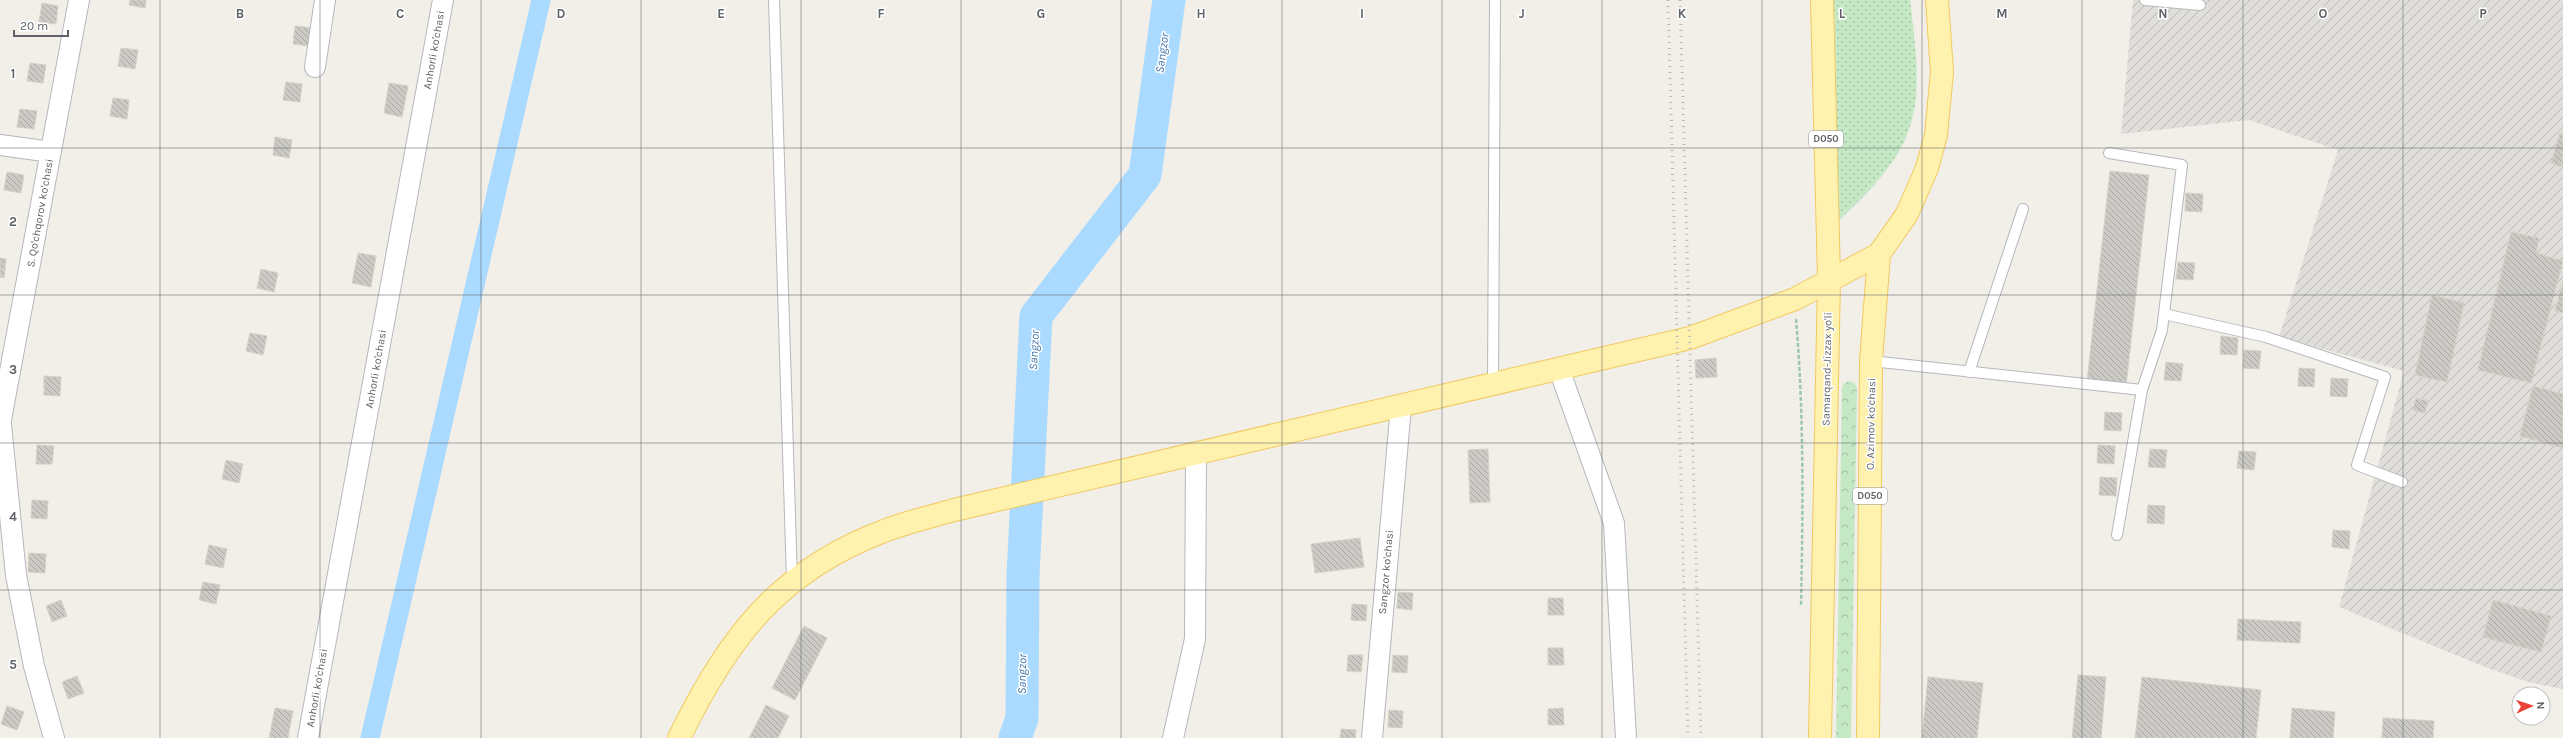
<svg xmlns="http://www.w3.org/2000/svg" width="2563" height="738" font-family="Karla,sans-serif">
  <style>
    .industrial { fill: url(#industrial-furrows) }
    .grass { fill: url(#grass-dots) }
    .forest { fill: url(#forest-crowns) }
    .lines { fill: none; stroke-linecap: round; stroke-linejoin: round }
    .canal { stroke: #aadaff; stroke-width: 19 }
    .river { stroke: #aadaff; stroke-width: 33 }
    .building { fill: url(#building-back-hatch); stroke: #d6d1c6 }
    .lane-casing { stroke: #b5b8bc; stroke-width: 12 }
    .street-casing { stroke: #b5b8bc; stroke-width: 22 }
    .primary-casing { stroke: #f2c960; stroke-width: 24 }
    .path { stroke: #9cc7a9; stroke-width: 2.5; stroke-dasharray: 4 2; stroke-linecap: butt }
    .lane { stroke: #fff; stroke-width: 10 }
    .street { stroke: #fff; stroke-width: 20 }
    .primary { stroke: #fff2af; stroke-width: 22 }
    .rail { stroke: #b6b7b8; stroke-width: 3; stroke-dasharray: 1 5; stroke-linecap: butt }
    .grid { fill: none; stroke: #5f6368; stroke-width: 1; stroke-opacity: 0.55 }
    .labels { text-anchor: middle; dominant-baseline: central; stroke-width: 3; stroke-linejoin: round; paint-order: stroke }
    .shield { fill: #fff; stroke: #8f9295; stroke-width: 1 }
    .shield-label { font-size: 10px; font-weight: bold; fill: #5f6368 }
    .street-label { font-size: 11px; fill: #5f6368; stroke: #fff }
    .water-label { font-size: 12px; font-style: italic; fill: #4174aa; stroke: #fff }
    .grid-label { font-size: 13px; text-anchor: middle; font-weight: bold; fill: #5f6368; stroke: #fff; stroke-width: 3; stroke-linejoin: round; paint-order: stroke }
  </style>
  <defs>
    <pattern id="industrial-furrows" width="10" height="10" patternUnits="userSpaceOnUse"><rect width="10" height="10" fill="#e0deda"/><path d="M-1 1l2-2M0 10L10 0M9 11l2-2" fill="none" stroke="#b9b8b5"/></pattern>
    <pattern id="grass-dots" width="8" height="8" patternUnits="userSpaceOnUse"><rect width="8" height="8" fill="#c5e8c5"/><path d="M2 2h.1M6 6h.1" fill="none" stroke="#a3c0a4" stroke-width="1.8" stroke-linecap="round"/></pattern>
    <pattern id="forest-crowns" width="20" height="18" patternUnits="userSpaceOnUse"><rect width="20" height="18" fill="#c5e8c5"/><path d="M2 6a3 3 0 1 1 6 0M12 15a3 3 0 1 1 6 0" fill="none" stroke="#a3c0a4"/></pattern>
    <pattern id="building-back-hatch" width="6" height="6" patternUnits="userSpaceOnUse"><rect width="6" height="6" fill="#cccac5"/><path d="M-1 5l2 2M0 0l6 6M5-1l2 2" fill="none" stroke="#a9a8a4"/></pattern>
  </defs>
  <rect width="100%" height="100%" fill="#f1efe8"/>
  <!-- industrial -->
  <path class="industrial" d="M 2133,0 L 2563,0 L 2563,689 L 2528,682 L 2485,667 L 2339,607 L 2404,371 L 2279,337 L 2338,150 L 2249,120 L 2121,134 Z"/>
  <!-- grass -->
  <path class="grass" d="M 1834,0 L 1910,0 C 1924,110 1923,143 1839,220 Z"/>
  <!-- forest -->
  <path class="forest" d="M 1849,381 L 1855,383 L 1857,389 L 1851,738 L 1836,738 L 1842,388 L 1844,383 Z"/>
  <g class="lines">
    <!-- canal -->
    <path class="canal" d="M 370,738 L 541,0"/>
    <!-- river -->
    <path class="river" d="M 1015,738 L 1022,718 L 1023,575 L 1036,316 L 1145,175 L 1169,0"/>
  </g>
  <!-- building -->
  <path class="building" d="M 130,0 L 146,0 L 145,8 L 129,5 Z
    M 42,3 L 58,6 L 56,24 L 39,22 Z
    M 295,26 L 312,28 L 309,46 L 293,44 Z
    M 121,48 L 138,50 L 135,69 L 118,66 Z
    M 30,63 L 46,65 L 43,83 L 27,81 Z
    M 286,82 L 302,84 L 300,102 L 283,100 Z
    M 389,83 L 408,86 L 402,117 L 384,113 Z
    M 113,98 L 129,100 L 127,119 L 110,116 Z
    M 20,109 L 37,111 L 34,129 L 17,127 Z
    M 2560,133 L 2563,134 L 2563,167 L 2551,163 Z
    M 275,137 L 292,140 L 289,158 L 273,155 Z
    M 2110,171 L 2149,175 L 2126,387 L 2087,382 Z
    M 7,172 L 24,175 L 21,193 L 4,190 Z
    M 2186,193 L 2203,194 L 2202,212 L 2185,211 Z
    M 2511,232 L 2539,238 L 2536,253 L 2563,261 L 2531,383 L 2478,370 Z
    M 358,253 L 376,256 L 371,287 L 352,283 Z
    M 0,258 L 6,259 L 4,278 L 0,277 Z
    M 2178,262 L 2195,263 L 2193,280 L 2176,279 Z
    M 261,269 L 278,273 L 274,292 L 257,288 Z
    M 2563,281 L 2563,313 L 2555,311 Z
    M 2432,295 L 2464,303 L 2447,382 L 2415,375 Z
    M 250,333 L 267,336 L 263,355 L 246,351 Z
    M 2221,336 L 2238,338 L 2237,355 L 2220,354 Z
    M 2244,350 L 2261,351 L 2259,369 L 2243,368 Z
    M 1716,358 L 1717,377 L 1696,378 L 1695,360 Z
    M 2166,362 L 2183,364 L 2181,381 L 2164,380 Z
    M 2299,368 L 2315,369 L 2314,387 L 2298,386 Z
    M 44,376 L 61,377 L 60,396 L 44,395 Z
    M 2331,378 L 2348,379 L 2347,397 L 2330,396 Z
    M 2533,386 L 2563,394 L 2563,448 L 2520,436 Z
    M 2416,398 L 2428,401 L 2425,413 L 2413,410 Z
    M 2105,412 L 2122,413 L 2121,431 L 2104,430 Z
    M 37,445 L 54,446 L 52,464 L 36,464 Z
    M 2098,445 L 2115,446 L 2114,464 L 2097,463 Z
    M 1488,449 L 1490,502 L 1470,503 L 1468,450 Z
    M 2150,449 L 2167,450 L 2165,468 L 2148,467 Z
    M 2239,451 L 2256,452 L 2254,470 L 2237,468 Z
    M 226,460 L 243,464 L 239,483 L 222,479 Z
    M 2100,477 L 2117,478 L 2116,496 L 2099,495 Z
    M 32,500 L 48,501 L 47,519 L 31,518 Z
    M 2148,505 L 2165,506 L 2164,524 L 2147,523 Z
    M 2333,530 L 2350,531 L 2349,549 L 2332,547 Z
    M 1360,538 L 1364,567 L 1315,573 L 1311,544 Z
    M 209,545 L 227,549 L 223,568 L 205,564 Z
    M 29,553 L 46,554 L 45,573 L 28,572 Z
    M 203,582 L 220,585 L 216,604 L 199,600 Z
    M 1398,592 L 1413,593 L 1412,610 L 1397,608 Z
    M 1548,598 L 1563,598 L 1564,615 L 1548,615 Z
    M 61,600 L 67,616 L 52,622 L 46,606 Z
    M 2493,600 L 2551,616 L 2541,652 L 2483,637 Z
    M 1352,604 L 1367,605 L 1366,621 L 1351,620 Z
    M 2238,619 L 2301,622 L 2300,643 L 2237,640 Z
    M 804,626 L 827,638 L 795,700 L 772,688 Z
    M 1548,648 L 1563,648 L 1564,665 L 1548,665 Z
    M 1348,655 L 1363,655 L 1361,672 L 1347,671 Z
    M 1393,655 L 1408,656 L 1407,673 L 1392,672 Z
    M 2078,675 L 2106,677 L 2101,738 L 2072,738 Z
    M 77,676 L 84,693 L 68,699 L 62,682 Z
    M 1928,677 L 1983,683 L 1977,738 L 1922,738 Z
    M 2142,677 L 2261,690 L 2256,738 L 2135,738 Z
    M 766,705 L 789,716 L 778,738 L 749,738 Z
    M 7,706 L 24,712 L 17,730 L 1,724 Z
    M 275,708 L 293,711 L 288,738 L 269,738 Z
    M 1563,708 L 1564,725 L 1548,725 L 1548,709 Z
    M 2292,708 L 2335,712 L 2333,738 L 2290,738 Z
    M 1389,710 L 1403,711 L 1402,728 L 1388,727 Z
    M 2383,718 L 2434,721 L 2433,738 L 2382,738 Z
    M 1341,729 L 1356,730 L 1355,738 L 1340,738 Z"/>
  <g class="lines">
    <!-- lane casing -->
    <g class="lane-casing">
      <path id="lane" d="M 774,0 L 792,580
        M 2145,0 L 2200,5
        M 2109,153 L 2182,165 L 2162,330 L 2142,390
        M 2164,314 L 2266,337 L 2385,377 L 2357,465 L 2402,482
        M 1871,361 L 2142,390 L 2117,535
        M 1969,372 L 2023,209
        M 1493,385 L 1495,0"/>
    </g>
    <!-- street casing -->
    <g class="street-casing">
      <path id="street" d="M 315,67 L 325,0
        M 0,145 L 51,152
        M 1559,369 L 1614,523 L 1626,738
        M 0,425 L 79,0
        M 1,425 L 16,575 L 34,666 L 54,738
        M 308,738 L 443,0
        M 1173,738 L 1195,639 L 1196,454
        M 1372,738 L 1401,406"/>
    </g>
    <!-- primary casing -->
    <g class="primary-casing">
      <path id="primary" d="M 679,738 C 727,639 778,571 884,531 C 906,522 930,517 954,510 L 1690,338 L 1795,299 L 1879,254 L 1907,214 L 1927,168 L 1936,135 L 1942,72 L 1937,0
        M 1820,738 L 1829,279 L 1822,0
        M 1868,738 L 1871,361 L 1879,254"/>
    </g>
    <!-- path -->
    <path class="path" d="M 1796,319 C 1804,414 1803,510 1801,606"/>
    <!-- lane -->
    <use href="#lane" class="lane"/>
    <!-- street -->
    <use href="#street" class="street"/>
    <!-- primary -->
    <use href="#primary" class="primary"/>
    <!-- rail -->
    <path class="rail" d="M 1668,0 L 1688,738
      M 1680,0 L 1701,738"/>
  </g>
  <!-- grid -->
  <path class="grid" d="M 160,0 L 160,738M 320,0 L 320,738M 481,0 L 481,738M 641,0 L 641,738M 801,0 L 801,738M 961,0 L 961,738M 1121,0 L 1121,738M 1282,0 L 1282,738M 1442,0 L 1442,738M 1602,0 L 1602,738M 1762,0 L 1762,738M 1922,0 L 1922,738M 2082,0 L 2082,738M 2243,0 L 2243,738M 2403,0 L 2403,738M 0,148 L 2563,148M 0,295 L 2563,295M 0,443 L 2563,443M 0,590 L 2563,590"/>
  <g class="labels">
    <!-- shield labels -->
    <g class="shield">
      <rect x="1809" y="131" width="34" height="16" rx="3"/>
      <rect x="1853" y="488" width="34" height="16" rx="3"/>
    </g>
    <g class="shield-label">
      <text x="1826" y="139">D050</text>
      <text x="1870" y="496">D050</text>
    </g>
    <!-- street labels -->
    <g class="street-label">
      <text transform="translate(434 50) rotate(-80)">Anhorli ko'chasi</text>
      <text transform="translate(40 213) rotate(-80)">S. Qo'chqorov ko'chasi</text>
      <text transform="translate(376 369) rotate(-80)">Anhorli ko'chasi</text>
      <text transform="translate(1827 369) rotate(-89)">Samarqand-Jizzax yo'li</text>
      <text transform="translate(1871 424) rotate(-89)">O. Azimov ko'chasi</text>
      <text transform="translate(1386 572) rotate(-85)">Sangzor ko'chasi</text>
      <text transform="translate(317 688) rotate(-80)">Anhorli ko'chasi</text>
    </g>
    <!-- water labels -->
    <g class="water-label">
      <text transform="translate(1162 53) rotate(-82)">Sangzor</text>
      <text transform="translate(1034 350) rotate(-87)">Sangzor</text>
      <text transform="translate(1022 674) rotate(-89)">Sangzor</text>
    </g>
  </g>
  <g class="grid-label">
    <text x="240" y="18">B</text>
    <text x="400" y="18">C</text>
    <text x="561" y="18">D</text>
    <text x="721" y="18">E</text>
    <text x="881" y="18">F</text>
    <text x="1041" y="18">G</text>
    <text x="1201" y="18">H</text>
    <text x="1362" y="18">I</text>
    <text x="1522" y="18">J</text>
    <text x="1682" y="18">K</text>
    <text x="1842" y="18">L</text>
    <text x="2002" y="18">M</text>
    <text x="2163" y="18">N</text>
    <text x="2323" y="18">O</text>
    <text x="2483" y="18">P</text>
    <text x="13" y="78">1</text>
    <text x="13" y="226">2</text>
    <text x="13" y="374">3</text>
    <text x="13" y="521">4</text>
    <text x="13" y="669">5</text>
  </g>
  <!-- north arrow -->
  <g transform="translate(2531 706) rotate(87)"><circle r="19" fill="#ffffff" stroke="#bfc1c3"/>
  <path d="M0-3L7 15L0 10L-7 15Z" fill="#ea4335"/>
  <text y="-6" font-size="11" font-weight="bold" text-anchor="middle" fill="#5f6368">N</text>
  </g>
  <!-- scale -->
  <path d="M14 30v6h54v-6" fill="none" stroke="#5f6368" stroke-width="2"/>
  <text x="20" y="30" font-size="12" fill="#5f6368" stroke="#ffffff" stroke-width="3" paint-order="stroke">20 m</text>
</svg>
